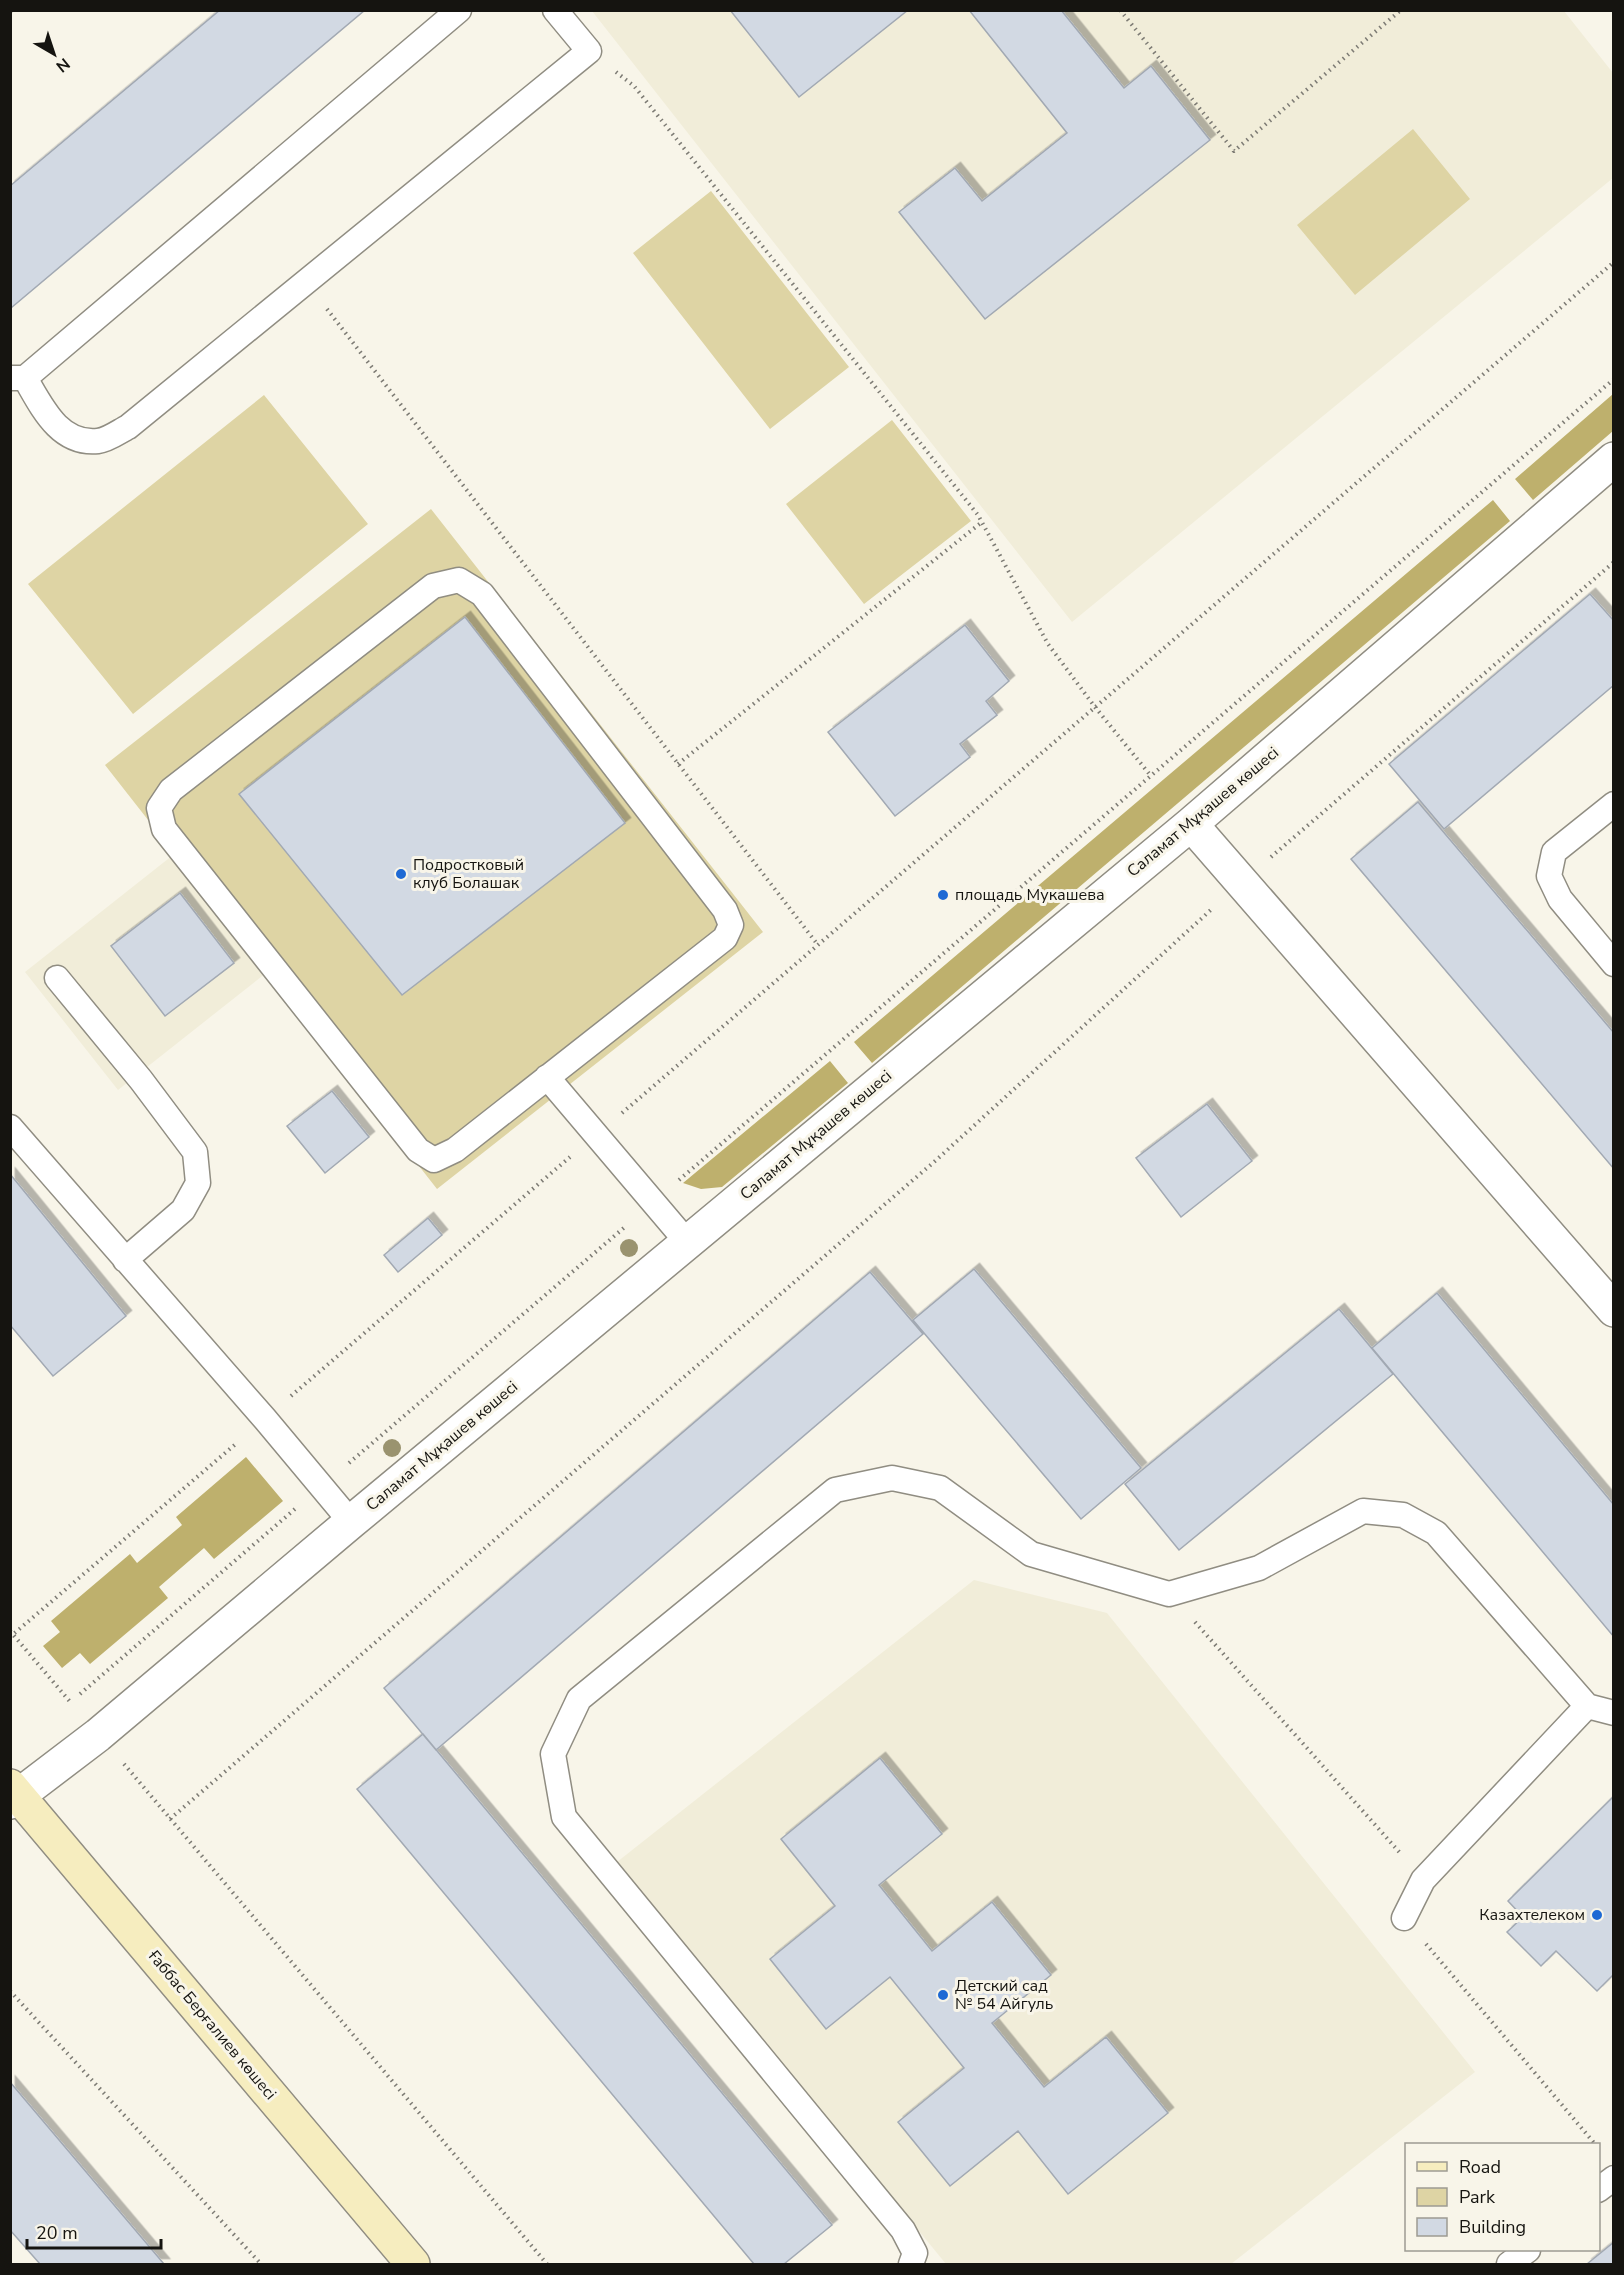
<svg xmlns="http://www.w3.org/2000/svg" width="1624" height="2275" font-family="'Nunito Sans',sans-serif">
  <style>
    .built { fill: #f1edd9 }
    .green { fill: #ded4a4 }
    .forest { fill: #beb06d }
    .building { fill: #d2d9e3; stroke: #a2a9b3; stroke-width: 1.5; filter: url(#shadow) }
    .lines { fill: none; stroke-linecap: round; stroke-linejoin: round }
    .lane-casing { stroke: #908d82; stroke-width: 27 }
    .street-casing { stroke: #908d82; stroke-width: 36 }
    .secondary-casing { stroke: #908d82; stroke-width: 36 }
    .path { stroke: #7d7b74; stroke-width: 4; stroke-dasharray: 1.5 4.5; stroke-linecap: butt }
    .lane { stroke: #fff; stroke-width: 24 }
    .street { stroke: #fff; stroke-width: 33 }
    .secondary { stroke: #f6edbf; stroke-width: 33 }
    .tree { fill: #9a936f }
    .poi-dot { fill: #1e69d4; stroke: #f8f5e9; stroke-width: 2 }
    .labels { text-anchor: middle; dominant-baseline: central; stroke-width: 6; stroke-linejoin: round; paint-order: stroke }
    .street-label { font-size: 16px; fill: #151410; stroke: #f8f5e9 }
    .poi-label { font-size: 16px; fill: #151410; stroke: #f8f5e9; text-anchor: start }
  </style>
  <defs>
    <filter id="shadow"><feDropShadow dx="5.5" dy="-5.5" stdDeviation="0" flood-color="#0004"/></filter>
  </defs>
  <rect width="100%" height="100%" fill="#f8f5e9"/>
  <!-- built -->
  <path class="built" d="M 592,11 L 1564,11 L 1613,73 L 1613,178 L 1072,622 Z
    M 173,855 L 266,973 L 118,1090 L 25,972 Z
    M 974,1580 L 1107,1613 L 1475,2072 L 1231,2264 L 946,2264 L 617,1862 Z"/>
  <!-- green -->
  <path class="green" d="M 1413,129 L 1470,199 L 1355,295 L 1297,225 Z
    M 711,191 L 849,367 L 770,429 L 633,253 Z
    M 264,395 L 368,524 L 133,714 L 28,584 Z
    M 892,420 L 971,521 L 864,604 L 786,504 Z
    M 431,509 L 763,932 L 437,1189 L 105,765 Z"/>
  <!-- forest -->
  <path class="forest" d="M 1613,394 L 1613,431 L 1533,500 L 1515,479 Z
    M 1493,500 L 1510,521 L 872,1063 L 854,1042 Z
    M 830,1061 L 848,1083 L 722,1187 L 701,1189 L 683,1183 Z
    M 246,1457 L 283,1501 L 214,1559 L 204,1548 L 159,1587 L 168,1598 L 90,1664 L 80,1653 L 62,1668 L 43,1646 L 60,1632 L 51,1621 L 130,1554 L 137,1563 L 182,1525 L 176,1517 Z"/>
  <!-- building -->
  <path class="building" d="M 220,10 L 365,10 L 11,308 L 10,186 Z
    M 730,10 L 908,10 L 799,97 Z
    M 969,10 L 1061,10 L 1124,88 L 1151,66 L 1210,140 L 985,319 L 899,212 L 955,168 L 982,201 L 1067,133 Z
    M 1590,594 L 1614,621 L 1614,685 L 1444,829 L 1389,764 Z
    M 465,617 L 625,823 L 402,995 L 239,794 Z
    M 965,625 L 1009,681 L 986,701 L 997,715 L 960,744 L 970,757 L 895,816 L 828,732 Z
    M 1418,802 L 1614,1033 L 1614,1169 L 1351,859 Z
    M 180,893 L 234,963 L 165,1016 L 111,946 Z
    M 332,1091 L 369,1137 L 325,1173 L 287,1126 Z
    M 1207,1104 L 1252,1161 L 1181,1217 L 1136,1158 Z
    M 10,1174 L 126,1316 L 53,1376 L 10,1325 Z
    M 428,1218 L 442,1235 L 398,1272 L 384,1255 Z
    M 974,1269 L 1141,1468 L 1081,1519 L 913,1320 Z
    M 870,1272 L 923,1334 L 436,1750 L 384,1688 Z
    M 1437,1293 L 1614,1505 L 1614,1637 L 1372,1348 Z
    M 1339,1309 L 1393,1374 L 1179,1550 L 1125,1484 Z
    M 423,1734 L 832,2225 L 784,2264 L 754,2264 L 357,1789 Z
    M 880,1758 L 942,1834 L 879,1885 L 932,1951 L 992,1902 L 1051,1975 L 992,2023 L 1044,2087 L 1106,2037 L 1168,2113 L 1068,2194 L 1018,2131 L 950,2186 L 898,2122 L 964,2068 L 890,1977 L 826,2029 L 770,1959 L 835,1906 L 781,1839 Z
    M 1614,1796 L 1614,1974 L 1597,1991 L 1556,1951 L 1541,1966 L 1507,1932 L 1523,1917 L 1508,1901 Z
    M 10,2082 L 164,2264 L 40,2264 L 10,2230 Z
    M 1614,2242 L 1614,2264 L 1587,2264 Z"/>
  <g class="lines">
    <!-- lane casing -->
    <g class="lane-casing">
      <path id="lane" d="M 11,378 L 25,378 L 459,10
        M 25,378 C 42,407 59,445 98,441 C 108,440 120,431 128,427 L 589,51 L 555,10
        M 459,580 L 482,594 L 725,910 L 731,925 L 725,938 L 455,1150 L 434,1160 L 418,1150 L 164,829 L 159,808 L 171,790 L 433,586 Z
        M 1614,804 L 1554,852 L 1549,876 L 1560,899 L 1614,964
        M 57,978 L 141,1080 L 195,1152 L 198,1183 L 183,1210 L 125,1260
        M 547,1077 L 687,1242
        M 10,1127 L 265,1419 L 351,1522
        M 1404,1918 L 1423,1880 L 1587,1706
        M 1598,2190 L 1614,2178
        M 911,2264 L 915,2253 L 903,2230 L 564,1817 L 553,1754 L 579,1699 L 835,1490 L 892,1478 L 940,1488 L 1031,1554 L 1169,1594 L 1259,1568 L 1363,1511 L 1403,1515 L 1436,1533 L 1587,1706 L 1614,1713
        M 1509,2264 L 1528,2250"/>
    </g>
    <!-- street casing -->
    <g class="street-casing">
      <path id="street" d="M 1191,824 L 1614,1310
        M 10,1802 L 98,1735 L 351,1522 L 1191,824 L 1614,459"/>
    </g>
    <!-- secondary casing -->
    <g class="secondary-casing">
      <path id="secondary" d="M 10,1786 L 413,2264"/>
    </g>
    <!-- path -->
    <path class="path" d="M 1120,10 L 1234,151 L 1401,10
      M 10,12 L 12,10
      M 616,72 L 634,86 L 978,515 L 1048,644 L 1095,707 L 1151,776
      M 327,309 L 818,945
      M 678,764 L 982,522
      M 1271,857 L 1614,562
      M 622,1113 L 1614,262
      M 679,1180 L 1614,379
      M 291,1396 L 570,1157
      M 349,1463 L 626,1226
      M 1195,1622 L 1401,1854
      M 10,1631 L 72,1704
      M 10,1637 L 238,1442
      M 80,1694 L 295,1509
      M 124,1764 L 547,2264
      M 170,1819 L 934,1162 L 1213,908
      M 1426,1944 L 1595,2144
      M 10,1991 L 261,2264"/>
    <!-- lane -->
    <use href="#lane" class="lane"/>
    <!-- street -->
    <use href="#street" class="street"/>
    <!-- secondary -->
    <use href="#secondary" class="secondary"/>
  </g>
  <!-- trees -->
  <g class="tree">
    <circle cx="629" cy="1248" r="9"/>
    <circle cx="392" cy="1448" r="9"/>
  </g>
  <!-- markers -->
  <g class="poi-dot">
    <circle cx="401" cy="874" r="6"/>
    <circle cx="943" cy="895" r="6"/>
    <circle cx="1597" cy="1915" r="6"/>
    <circle cx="943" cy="1995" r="6"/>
  </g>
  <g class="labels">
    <!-- street labels -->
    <g class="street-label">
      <text transform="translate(1203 812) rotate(-40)">Саламат Мұқашев көшесі</text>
      <text transform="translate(816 1135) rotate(-40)">Саламат Мұқашев көшесі</text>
      <text transform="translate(442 1446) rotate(-40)">Саламат Мұқашев көшесі</text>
      <text transform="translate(212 2025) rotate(50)">Ғаббас Берғалиев көшесі</text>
    </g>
    <!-- poi labels -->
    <g class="poi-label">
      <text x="413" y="865">Подростковый<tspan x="413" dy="18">клуб Болашак</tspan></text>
      <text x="955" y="895">площадь Мукашева</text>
      <text x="1585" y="1915" text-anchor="end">Казахтелеком</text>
      <text x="955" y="1986">Детский сад<tspan x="955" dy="18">№ 54 Айгуль</tspan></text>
    </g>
  </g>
  <!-- border -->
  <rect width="1624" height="2275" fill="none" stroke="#151410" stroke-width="24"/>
  <!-- legend -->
  <rect x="1405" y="2143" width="195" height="108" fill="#f8f5e9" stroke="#9d9b92" stroke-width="1.5"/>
  <rect x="1417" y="2162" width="30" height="9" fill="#f6edbf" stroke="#9d9b92" stroke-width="1.5"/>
  <text x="1459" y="2173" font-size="18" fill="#151410">Road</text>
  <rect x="1417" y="2188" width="30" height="18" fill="#ded4a4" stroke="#9d9b92" stroke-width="1.5"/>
  <text x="1459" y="2203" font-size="18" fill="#151410">Park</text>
  <rect x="1417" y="2218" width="30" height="18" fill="#d2d9e3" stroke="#9d9b92" stroke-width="1.5"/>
  <text x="1459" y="2233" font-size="18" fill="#151410">Building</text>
  <!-- north arrow -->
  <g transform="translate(54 54) rotate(141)" stroke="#f8f5e9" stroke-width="4.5" paint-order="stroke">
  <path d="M0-4.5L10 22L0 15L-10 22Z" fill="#151410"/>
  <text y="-9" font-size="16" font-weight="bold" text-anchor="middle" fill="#151410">N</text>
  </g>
  <!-- scale -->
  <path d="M27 2239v9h134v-9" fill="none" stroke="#151410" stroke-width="3"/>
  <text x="36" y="2239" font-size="18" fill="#151410" stroke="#f8f5e9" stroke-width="4.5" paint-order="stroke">20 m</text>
</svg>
